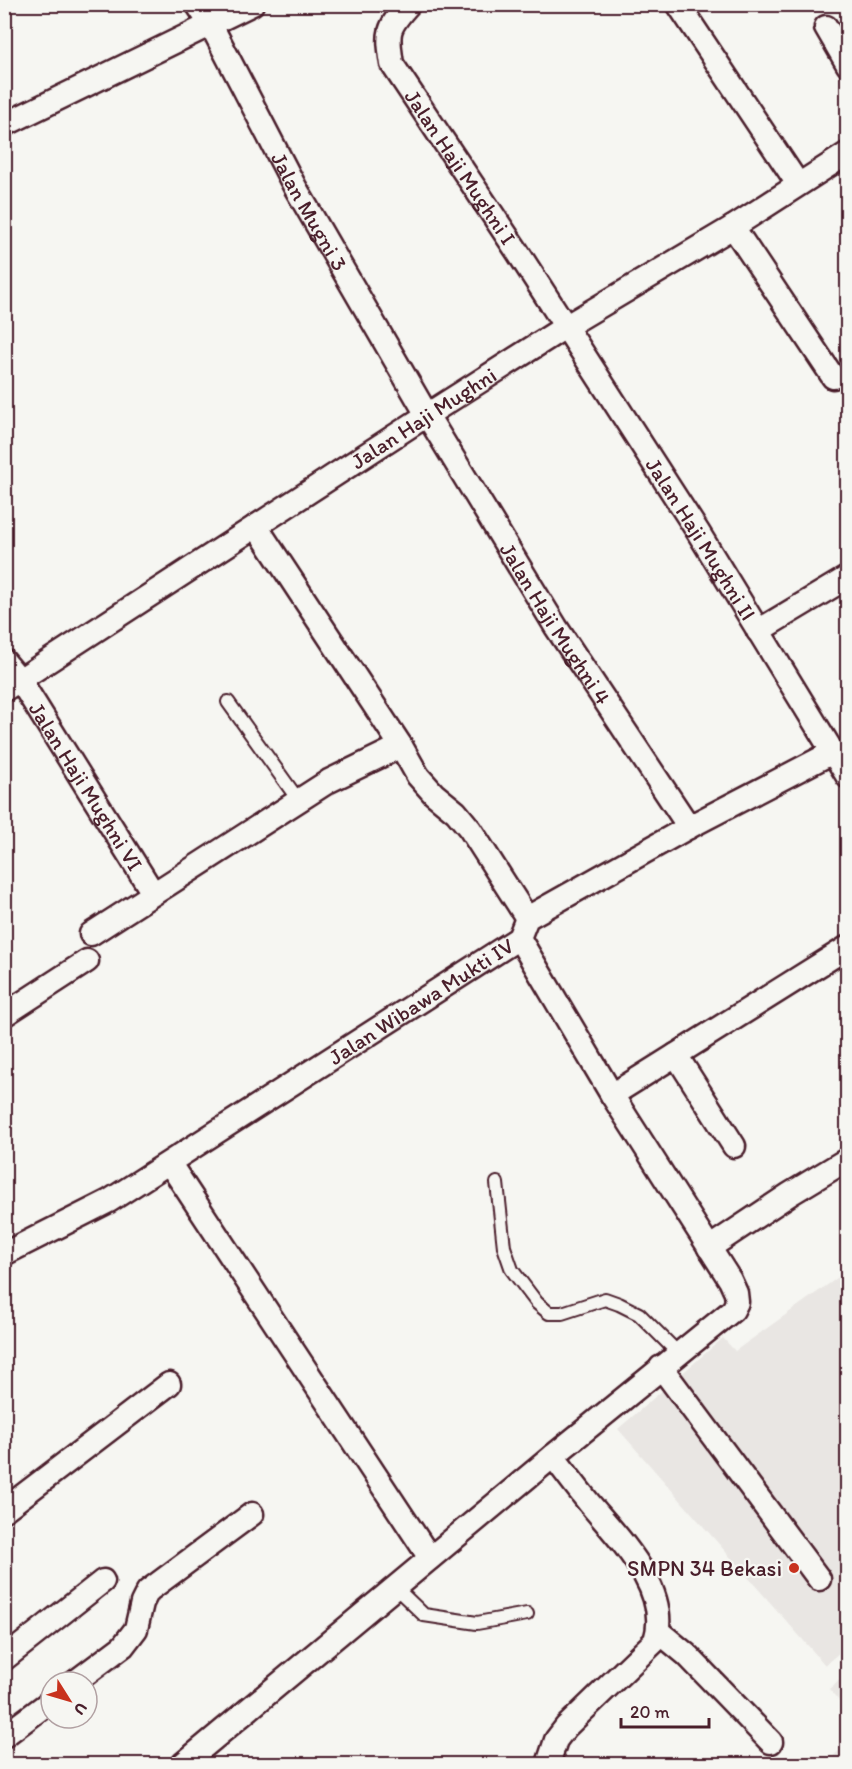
<svg xmlns="http://www.w3.org/2000/svg" width="852" height="1769" font-family="Itim,sans-serif">
  <style>
    .built { fill: #e9e6e3 }
    .lines { fill: none; stroke-linecap: round; stroke-linejoin: round }
    .service-casing { stroke: #4a1f2b; stroke-width: 16 }
    .minor-casing { stroke: #4a1f2b; stroke-width: 27 }
    .service { stroke: #f6f6f2; stroke-width: 12 }
    .minor { stroke: #f6f6f2; stroke-width: 22 }
    .poi-dot { fill: #c8321e; stroke: #f6f6f2; stroke-width: 2 }
    .labels { text-anchor: middle; dominant-baseline: central; stroke-width: 4.5; stroke-linejoin: round; paint-order: stroke }
    .street-label { font-size: 22px; fill: #4a1f2b; stroke: #f6f6f2 }
    .poi-label { font-size: 22px; fill: #4a1f2b; stroke: #f6f6f2; text-anchor: end }
  </style>
  <rect width="100%" height="100%" fill="#f6f6f2"/>
  <filter id="ink" filterUnits="userSpaceOnUse"><feTurbulence type="fractalNoise" baseFrequency=".0167" numOctaves="2"/><feDisplacementMap in="SourceGraphic" scale="12" xChannelSelector="R" yChannelSelector="G"/><feConvolveMatrix kernelMatrix="1 2 1 2 8 2 1 2 1" color-interpolation-filters="sRGB"/></filter>
  <g filter="url(#ink)">
    <!-- built -->
    <path class="built" d="M 847,1271 L 847,1646 L 825,1665 L 618,1429 L 723,1338 L 735,1351 Z
      M 847,1674 L 847,1710 L 829,1689 Z
      M 847,1744 L 847,1764 L 824,1764 Z"/>
    <g class="lines">
      <!-- service casing -->
      <g class="service-casing">
        <path id="service" d="M 228,702 L 299,801
          M 497,1183 L 504,1247 L 512,1270 L 537,1303 L 549,1313 L 562,1313 L 605,1299 L 619,1304 L 639,1314 L 678,1353
          M 395,1587 L 424,1615 L 477,1623 L 527,1614"/>
      </g>
      <!-- minor casing -->
      <g class="minor-casing">
        <g id="minor">
          <path id="s1" d="M 197,4 L 211,25 L 295,187 L 427,415 L 556,627 L 689,827"/>
          <path id="s2" d="M 409,4 C 387,28 387,32 392,64 L 517,251 L 698,532 L 848,777"/>
          <path d="M 678,4 L 798,184"/>
          <path d="M 826,27 L 848,65"/>
          <path d="M 4,125 L 252,4"/>
          <path d="M 733,227 L 833,377"/>
          <path d="M 256,526 L 401,746"/>
          <path d="M 758,631 L 848,577"/>
          <path id="s3" d="M 4,661 L 20,680 L 153,893"/>
          <path id="s4" d="M 4,690 L 427,415 L 565,327 L 733,227 L 848,153"/>
          <path d="M 91,934 L 329,781 L 401,746 L 418,776 L 434,794 L 456,812 L 470,829 L 527,918"/>
          <path d="M 4,1015 L 87,961"/>
          <path d="M 676,1055 L 734,1146"/>
          <path d="M 612,1095 L 848,947"/>
          <path d="M 170,1164 L 430,1558"/>
          <path d="M 709,1248 L 790,1194 L 848,1159"/>
          <path id="s5" d="M 4,1254 L 109,1201 L 519,938 L 527,918 L 689,827 L 833,752"/>
          <path d="M 661,1367 L 819,1579"/>
          <path d="M 4,1510 L 169,1384"/>
          <path d="M 658,1631 L 687,1655 L 771,1742"/>
          <path d="M 4,1659 L 103,1581"/>
          <path d="M 75,1682 L 123,1646 L 136,1629 L 142,1603 L 148,1591 L 252,1514"/>
          <path d="M 4,1736 L 51,1701"/>
          <path d="M 183,1764 L 553,1456 L 733,1310 L 737,1302 L 736,1293 L 730,1280 L 612,1095 L 519,938"/>
          <path d="M 548,1764 L 556,1740 L 566,1727 L 655,1641 C 672,1591 619,1539 590,1504 C 577,1488 565,1472 553,1456"/>
        </g>
      </g>
      <!-- service -->
      <use href="#service" class="service"/>
      <!-- minor -->
      <use href="#minor" class="minor"/>
    </g>
  </g>
  <!-- markers -->
  <circle class="poi-dot" cx="794" cy="1568" r="6"/>
  <g class="labels">
    <!-- street labels -->
    <g class="street-label">
      <text stroke="none"><textPath href="#s2" startOffset="190">Jalan Haji Mughni I</textPath></text>
      <text stroke="none"><textPath href="#s1" startOffset="236">Jalan Mugni 3</textPath></text>
      <text stroke="none"><textPath href="#s4" startOffset="500">Jalan Haji Mughni</textPath></text>
      <text stroke="none"><textPath href="#s2" startOffset="633">Jalan Haji Mughni II</textPath></text>
      <text stroke="none"><textPath href="#s1" startOffset="716">Jalan Haji Mughni 4</textPath></text>
      <text stroke="none"><textPath href="#s3" startOffset="150">Jalan Haji Mughni VI</textPath></text>
      <text stroke="none"><textPath href="#s5" startOffset="488">Jalan Wibawa Mukti IV</textPath></text>
    </g>
    <!-- poi labels -->
    <g class="poi-label">
      <text x="782" y="1568">SMPN 34 Bekasi</text>
    </g>
  </g>
  <!-- margin -->
  <rect width="852" height="1769" fill="none" stroke="#f6f6f2" stroke-width="24"/>
  <rect x="12" y="12" width="828" height="1745" fill="none" stroke="#4a1f2b" stroke-width="2" filter="url(#ink)"/>
  <!-- north arrow -->
  <g transform="translate(69 1700) rotate(127)"><circle r="28" fill="#f6f6f2" stroke="#b1a0a2" stroke-width="1.5"/>
  <path d="M0-4.5L10 22L0 15L-10 22Z" fill="#c8321e"/>
  <text y="-9" font-size="16" font-weight="bold" text-anchor="middle" fill="#4a1f2b">U</text>
  </g>
  <!-- scale -->
  <path d="M621 1718v9h88v-9" fill="none" stroke="#4a1f2b" stroke-width="3"/>
  <text x="630" y="1718" font-size="18" fill="#4a1f2b" stroke="#f6f6f2" stroke-width="4.5" paint-order="stroke">20 m</text>
</svg>
